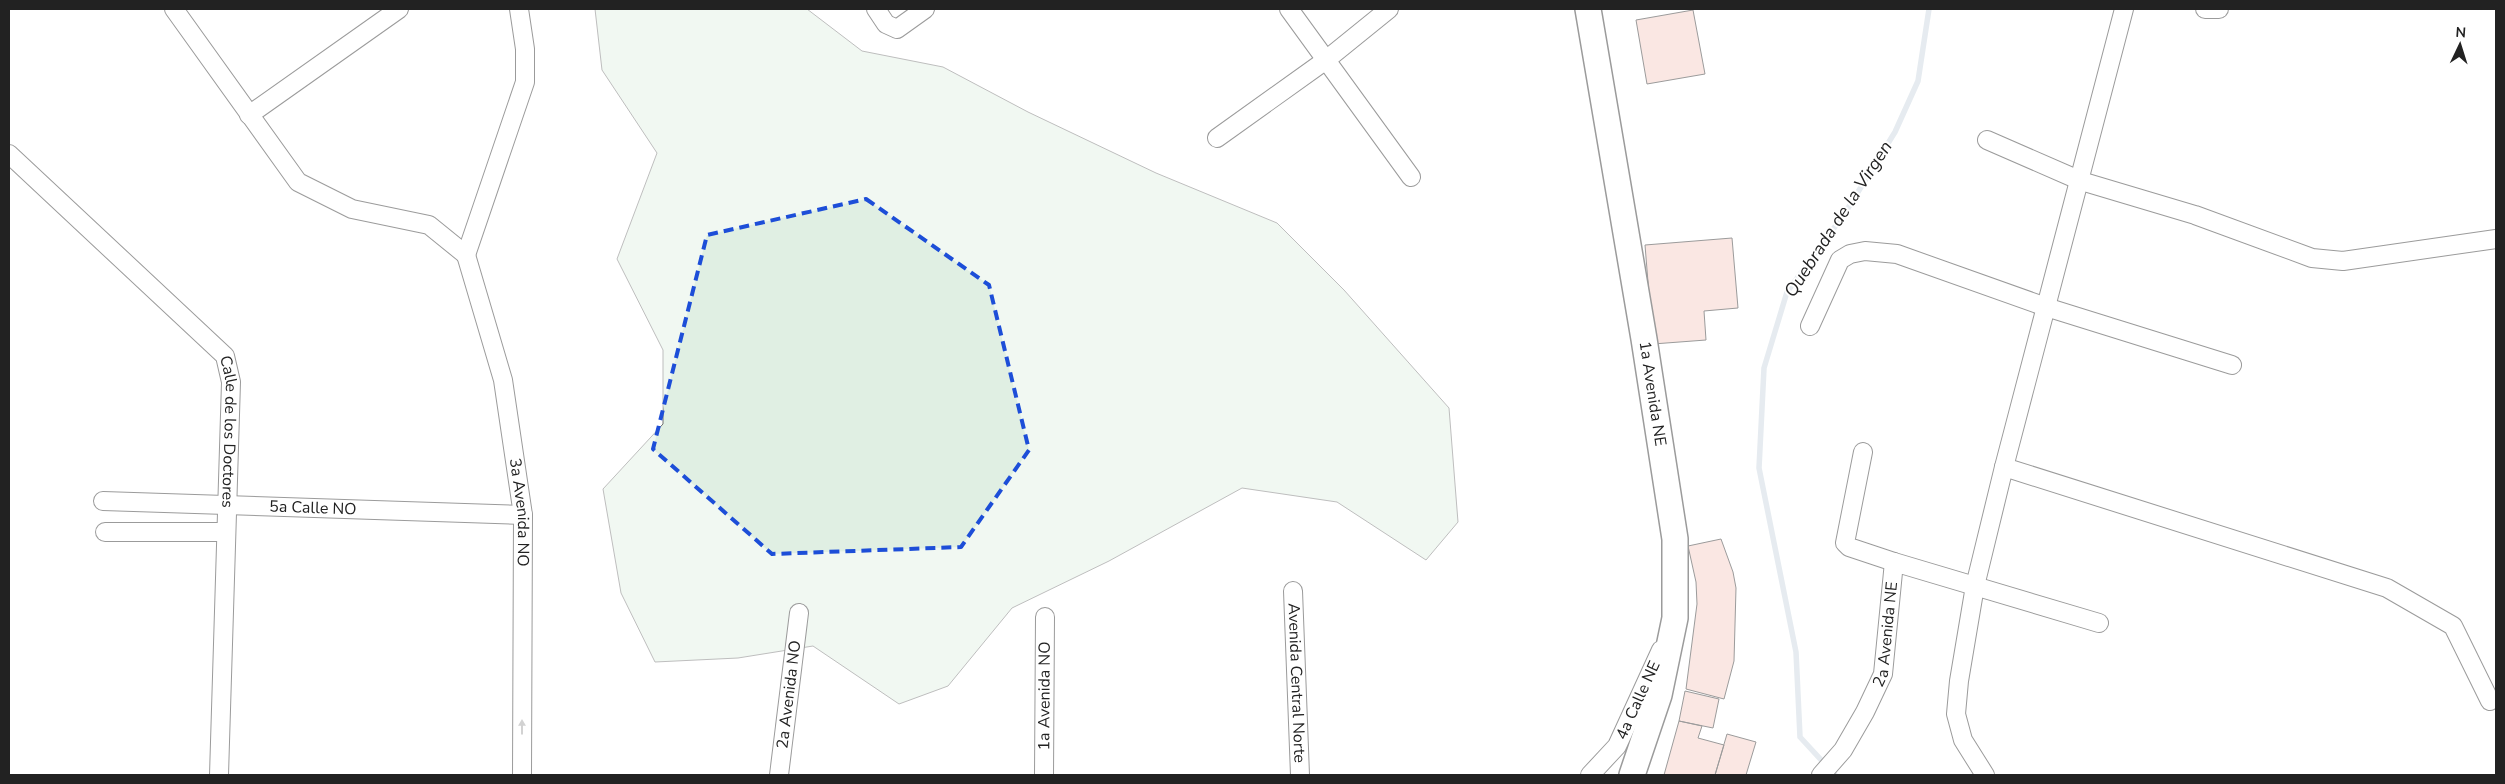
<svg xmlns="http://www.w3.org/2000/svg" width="2505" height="784" font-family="'Nunito Sans',sans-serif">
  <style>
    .green { fill: #e0efe3; stroke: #6f6f6f }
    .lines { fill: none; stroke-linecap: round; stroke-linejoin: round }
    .stream { stroke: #c7d3dd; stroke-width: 5.5 }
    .building { fill: #f3c9c0; stroke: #222 }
    .minor-casing { stroke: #222; stroke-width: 20 }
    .secondary-casing { stroke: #222; stroke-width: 28 }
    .minor { stroke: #fff; stroke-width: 18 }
    .secondary { stroke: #fff; stroke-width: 25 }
    .oneway { fill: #9c9c9c }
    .marked { fill: none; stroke: #1d4ed8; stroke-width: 4; stroke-dasharray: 10 6; stroke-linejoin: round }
    .labels { text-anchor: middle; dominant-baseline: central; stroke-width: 4; stroke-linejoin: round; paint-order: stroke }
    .street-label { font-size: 16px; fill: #222; stroke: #fff }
    .water-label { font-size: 18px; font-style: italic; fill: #222; stroke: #fff }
  </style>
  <rect width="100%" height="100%" fill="#fff"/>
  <!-- green -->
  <path class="green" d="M 595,9 L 807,9 L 862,51 L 943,67 L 1028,112 L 1156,173 L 1277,223 L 1344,290 L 1449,408 L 1458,522 L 1426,560 L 1337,502 L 1242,488 L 1109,561 L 1012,608 L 948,686 L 899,704 L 813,646 L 738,658 L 655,662 L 621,593 L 603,489 L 663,424 L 663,350 L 617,259 L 657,153 L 602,70 Z"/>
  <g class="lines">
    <!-- stream -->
    <path class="stream" d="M 1835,775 L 1800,737 L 1796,652 L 1759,468 L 1764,368 L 1787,292 L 1845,213 L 1895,132 L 1918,81 L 1929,9"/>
  </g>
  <!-- building -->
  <path class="building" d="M 1693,10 L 1705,74 L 1647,84 L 1636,20 Z
    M 1732,238 L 1738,308 L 1704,311 L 1706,340 L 1653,344 L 1645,245 Z
    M 1721,539 L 1733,572 L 1736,588 L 1734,661 L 1724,699 L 1686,689 L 1697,604 L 1696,582 L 1688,546 Z
    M 1685,691 L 1719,699 L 1713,728 L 1679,721 Z
    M 1679,721 L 1702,726 L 1698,738 L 1724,745 L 1715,775 L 1664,775 Z
    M 1727,734 L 1756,742 L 1746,775 L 1715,775 Z"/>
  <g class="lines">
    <!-- minor casing -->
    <g class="minor-casing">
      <g id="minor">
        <path d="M 174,9 L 298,182 L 352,209 L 429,225 L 466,255"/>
        <path d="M 876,9 L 886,24 L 897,29 L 925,9"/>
        <path d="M 1289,9 L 1411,177"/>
        <path d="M 2205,9 L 2219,9"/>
        <path d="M 249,115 L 399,9"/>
        <path d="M 1217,138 L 1326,60 L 1389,9"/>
        <path d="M 1987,140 L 2081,181 L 2195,215 L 2312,258 L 2343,261 L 2496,239"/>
        <path id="s1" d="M 9,154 L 225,356 L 231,382 L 219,775"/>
        <path id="s2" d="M 466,255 L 503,380 L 523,515 L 522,775"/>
        <path d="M 466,255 L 525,82 L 525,49 L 519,9"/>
        <path d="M 1810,326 L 1840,260 L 1850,254 L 1865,251 L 1897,254 L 2046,307 L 2232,365"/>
        <path d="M 1863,452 L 1845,543 L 1849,547 L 1894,562"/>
        <path d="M 2004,467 L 2387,588 L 2453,626 L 2490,701"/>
        <path id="s3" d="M 103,501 L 523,515"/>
        <path d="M 105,532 L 225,532"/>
        <path id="s4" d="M 1293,591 L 1300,775"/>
        <path id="s5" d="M 779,775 L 799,613"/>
        <path id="s6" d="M 1044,775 L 1045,617"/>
        <path id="s7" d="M 1590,775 L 1617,746 L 1661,650"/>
        <path id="s8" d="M 1821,775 L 1843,750 L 1865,712 L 1883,674 L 1894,562 L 2099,623"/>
        <path d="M 1985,775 L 1963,740 L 1956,714 L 1959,681 L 1975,586 L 2004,467 L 2124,9"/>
      </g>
    </g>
    <!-- secondary casing -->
    <g class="secondary-casing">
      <g id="secondary">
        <path id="s9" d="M 1588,9 L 1644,339 L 1675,539 L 1675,618 L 1659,695 L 1632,775"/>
      </g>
    </g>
    <!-- minor -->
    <use href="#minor" class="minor"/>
    <!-- secondary -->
    <use href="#secondary" class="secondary"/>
  </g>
  <!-- one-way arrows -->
  <defs><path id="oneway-solid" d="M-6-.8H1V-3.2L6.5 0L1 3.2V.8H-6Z" transform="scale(1.25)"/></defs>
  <use class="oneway" href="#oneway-solid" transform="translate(522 727) rotate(-90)"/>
  <!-- marked area -->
  <path d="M0 0H2505V784H0ZM 866,199 L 989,285 L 1029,450 L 961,547 L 772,554 L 653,449 L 707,235 Z" fill="#fff" fill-opacity=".55" fill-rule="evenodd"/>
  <path class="marked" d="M 866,199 L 989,285 L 1029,450 L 961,547 L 772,554 L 653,449 L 707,235 Z"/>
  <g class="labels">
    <!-- street labels -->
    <g class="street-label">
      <text stroke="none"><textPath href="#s9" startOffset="390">1a Avenida NE</textPath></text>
      <text stroke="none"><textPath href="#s1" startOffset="372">Calle de los Doctores</textPath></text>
      <text stroke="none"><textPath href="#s3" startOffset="210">5a Calle NO</textPath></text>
      <text stroke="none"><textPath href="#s2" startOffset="264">3a Avenida NO</textPath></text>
      <text stroke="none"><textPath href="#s8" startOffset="159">2a Avenida NE</textPath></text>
      <text stroke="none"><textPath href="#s4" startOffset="92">Avenida Central Norte</textPath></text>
      <text stroke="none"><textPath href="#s5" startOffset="81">2a Avenida NO</textPath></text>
      <text stroke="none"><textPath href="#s6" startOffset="79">1a Avenida NO</textPath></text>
      <text stroke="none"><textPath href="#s7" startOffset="90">4a Calle NE</textPath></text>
    </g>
    <!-- water labels -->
    <g class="water-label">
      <text transform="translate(1838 219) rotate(-57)">Quebrada de la Virgen</text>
    </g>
  </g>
  <!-- border -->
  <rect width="2505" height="784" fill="none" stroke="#222222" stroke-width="20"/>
  <!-- north arrow -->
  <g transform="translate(2460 45) rotate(4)" stroke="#ffffff" stroke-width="4" paint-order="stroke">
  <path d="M0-4L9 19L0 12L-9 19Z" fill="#222222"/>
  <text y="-8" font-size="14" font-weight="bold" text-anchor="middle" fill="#222222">N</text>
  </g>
</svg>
